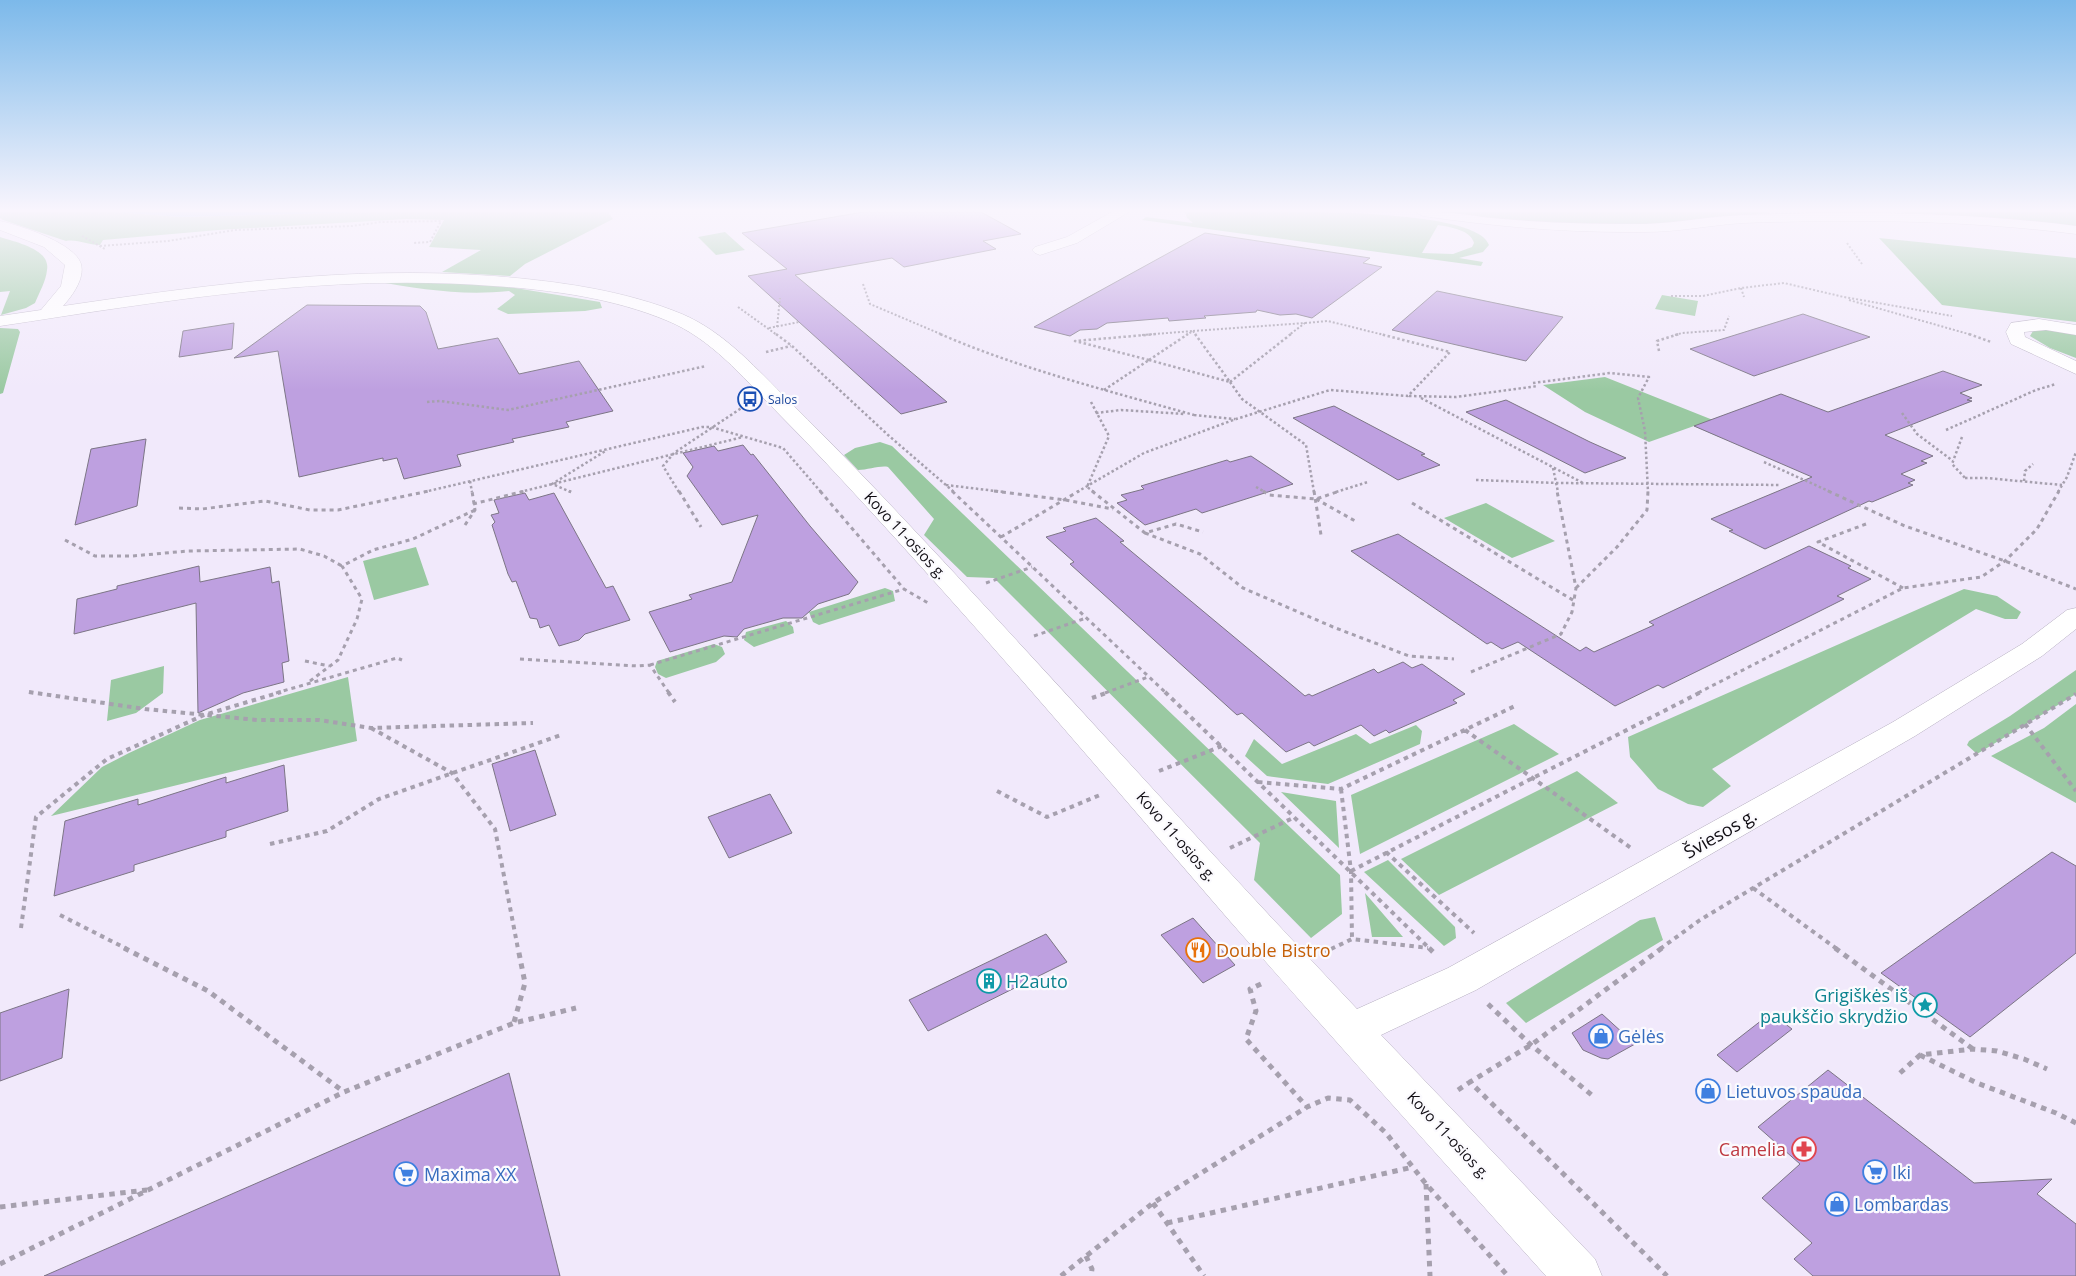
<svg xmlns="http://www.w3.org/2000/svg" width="2076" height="1276" font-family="'Open Sans',sans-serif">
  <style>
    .green { fill: #9ac9a2; fill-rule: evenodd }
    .water { fill: #7ac1ed }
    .building { fill: #bea0e0; stroke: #7c7585 }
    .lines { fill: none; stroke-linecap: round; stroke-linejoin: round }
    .minor-casing { stroke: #b6afc0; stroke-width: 1 }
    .path-far4 { stroke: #a6a0ae; stroke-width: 2; stroke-dasharray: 2 2; stroke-linecap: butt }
    .path-far3 { stroke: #a6a0ae; stroke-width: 2.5; stroke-dasharray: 2.5 2.5; stroke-linecap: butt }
    .path-far2 { stroke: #a6a0ae; stroke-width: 3; stroke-dasharray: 4 4; stroke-linecap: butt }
    .path-far1 { stroke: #a6a0ae; stroke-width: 4; stroke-dasharray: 4.5 4.5; stroke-linecap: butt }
    .path { stroke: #a6a0ae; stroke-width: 5; stroke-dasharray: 5.5 5.5; stroke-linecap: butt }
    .minor { fill: #fff; fill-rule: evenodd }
    .labels { text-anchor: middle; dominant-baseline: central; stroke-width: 4.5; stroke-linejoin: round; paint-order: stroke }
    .far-transit-label { font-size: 12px; fill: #164399; stroke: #fbfafe; text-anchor: start }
    .street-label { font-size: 15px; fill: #100d13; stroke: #fbfafe }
    .near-street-label { font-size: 18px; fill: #100d13; stroke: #fbfafe }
    .near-food-label { font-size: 18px; fill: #c56008; stroke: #fbfafe; text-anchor: start }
    .near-culture-label { font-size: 18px; fill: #0d838f; stroke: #fbfafe; text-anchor: start }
    .near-shop-label { font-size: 18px; fill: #366cbe; stroke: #fbfafe; text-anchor: start }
    .near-health-label { font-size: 18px; fill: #be3a42; stroke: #fbfafe; text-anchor: end }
  </style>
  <rect width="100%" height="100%" fill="#f1e9fb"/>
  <!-- green -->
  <path class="green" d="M 0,212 L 115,212 L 181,217 L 373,212 L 608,212 L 613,219 L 525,264 L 510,276 L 442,272 L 481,250 L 429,247 L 444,220 L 406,219 L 218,230 L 103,240 L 100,245 C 87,245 78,239 66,241 L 3,220 L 0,218 Z
    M 1185,212 C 1228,212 1477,203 1489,245 L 1483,252 L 1459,258 L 1483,262 L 1481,266 L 1142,220 L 1146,217 L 1193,223 L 1187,218 ZM 1438,225 C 1450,227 1471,230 1474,243 L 1472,247 L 1453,254 L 1422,253 Z
    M 1440,212 L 1766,212 L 1771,213 L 1650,225 L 1528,223 Z
    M 1904,212 L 2076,212 L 2076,226 L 1906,214 Z
    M 725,232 L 745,250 L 716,255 L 698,237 Z
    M 0,237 C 15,242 51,249 47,270 C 46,281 39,293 35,303 L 26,308 L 1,315 L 10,291 L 0,292 Z
    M 1879,238 L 2076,258 L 2076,322 L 1942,305 Z
    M 425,280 L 498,285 L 600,302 L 602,308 L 585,311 L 508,314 L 497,309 L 515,295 L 509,291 C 461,296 421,289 373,281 Z
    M 1662,295 L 1698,301 L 1695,316 L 1655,309 Z
    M 0,328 L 18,329 L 20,332 L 3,393 L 0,394 Z
    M 2045,328 L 2076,332 L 2076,358 L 2050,348 L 2030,336 L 2033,331 Z
    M 1605,377 L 1738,430 L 1719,437 L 1694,426 L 1649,442 L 1585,412 L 1543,385 Z
    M 880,442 L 892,446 L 1340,875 L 1342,914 L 1311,938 L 1254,880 L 1260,843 L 994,578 L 967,577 L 924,535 L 934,519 L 888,467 C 881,465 868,470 858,470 L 844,455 L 855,448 Z
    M 1486,503 L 1555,541 L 1512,558 L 1444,518 Z
    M 416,547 L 429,585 L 374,600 L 363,561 Z
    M 885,588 L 893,591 L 895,601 L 819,625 L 813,622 L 809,612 Z
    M 1964,589 L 1997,596 L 2021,612 L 2017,619 L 2005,619 L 1976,609 L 1712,769 L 1731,786 L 1703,807 L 1688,804 L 1658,789 L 1630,757 L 1628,737 Z
    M 786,621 L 793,627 L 794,633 L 754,647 L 744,640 L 746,632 Z
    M 714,644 L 722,647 L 725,654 L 716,662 L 666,678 L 658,674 L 655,667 L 657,661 Z
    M 164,666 L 163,693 L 136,713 L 107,721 L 111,680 Z
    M 2076,670 L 2076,694 L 1977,754 L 1967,745 L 1969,741 L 2010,716 Z
    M 348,677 L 357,741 L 51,816 L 102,767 L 129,753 L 200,720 Z
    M 2076,704 L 2076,803 L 1991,756 L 2044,728 Z
    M 1514,724 L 1559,754 L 1360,854 L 1351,795 Z
    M 1416,725 L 1422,731 L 1420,744 L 1328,784 L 1267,776 L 1245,756 L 1254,739 L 1282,764 L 1356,734 L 1370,744 Z
    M 1577,771 L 1618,803 L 1439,895 L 1401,859 Z
    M 1281,792 L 1336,801 L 1339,848 Z
    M 1388,860 L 1455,927 L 1456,938 L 1444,946 L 1364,872 Z
    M 1365,893 L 1403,937 L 1372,937 Z
    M 1655,917 L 1663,940 L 1526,1023 L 1506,1003 L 1640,920 Z"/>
  <!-- water -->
  <path class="water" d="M 115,212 L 373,212 L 181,217 Z"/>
  <!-- building -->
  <path class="building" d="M 863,212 L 981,212 L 1021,234 L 983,241 L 996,249 L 904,267 L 892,258 L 795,275 L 947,402 L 901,414 L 748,276 L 787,269 L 742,233 Z
    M 1205,233 L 1370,258 L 1363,263 L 1382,267 L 1312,318 L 1296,314 L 1280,315 L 1257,310 L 1256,312 L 1204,316 L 1206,318 L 1169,321 L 1168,318 L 1107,323 L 1097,329 L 1080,330 L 1070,336 L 1034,327 Z
    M 1437,291 L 1563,317 L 1526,361 L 1392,330 Z
    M 307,305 L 420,306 L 426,312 L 438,349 L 498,338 L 519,374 L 579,361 L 613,411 L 566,422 L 569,427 L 512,439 L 514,442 L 457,455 L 461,466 L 404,479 L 397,458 L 383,461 L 383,458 L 299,477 L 278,351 L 234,358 Z
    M 1803,314 L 1870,337 L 1754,376 L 1690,349 Z
    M 234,323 L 232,349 L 179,357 L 183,331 Z
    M 1943,371 L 1982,385 L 1960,393 L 1972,398 L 1967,400 L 1972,401 L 1885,435 L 1933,456 L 1921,461 L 1927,463 L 1901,474 L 1915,480 L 1908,483 L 1913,485 L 1872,502 L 1869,501 L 1765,549 L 1729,531 L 1733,530 L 1711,519 L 1812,477 L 1694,426 L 1781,394 L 1828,412 Z
    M 1506,400 L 1590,442 L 1626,458 L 1585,473 L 1466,412 Z
    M 1334,406 L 1425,454 L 1421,455 L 1440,465 L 1398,480 L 1293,418 Z
    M 146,439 L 137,506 L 75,525 L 91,449 Z
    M 743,445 L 751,455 L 753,454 L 810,526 L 858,582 L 849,594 L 818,604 L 802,618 L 783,618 L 744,629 L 737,637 L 724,636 L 670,652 L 649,612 L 692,599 L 689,595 L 732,582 L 758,515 L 722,525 L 687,476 L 693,467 L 683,453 L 714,446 L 718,451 Z
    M 1251,456 L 1293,484 L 1202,513 L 1196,509 L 1145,525 L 1117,503 L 1127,500 L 1121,495 L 1144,489 L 1141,486 L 1227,460 L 1230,462 Z
    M 525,493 L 529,500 L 554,493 L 606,588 L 613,586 L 630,620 L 585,634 L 579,640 L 559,646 L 549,625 L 540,628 L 537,619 L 530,618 L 516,581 L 512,582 L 508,574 L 492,525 L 495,522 L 491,515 L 499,513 L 494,500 Z
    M 1096,518 L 1124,541 L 1120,542 L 1305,696 L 1309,694 L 1312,696 L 1374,669 L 1378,673 L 1403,662 L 1412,668 L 1422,664 L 1465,694 L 1453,700 L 1457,703 L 1389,733 L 1386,730 L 1374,736 L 1361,725 L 1314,746 L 1309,742 L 1286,752 L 1242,713 L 1237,715 L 1070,564 L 1074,562 L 1046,537 L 1066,531 L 1063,528 Z
    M 1398,534 L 1580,651 L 1586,647 L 1594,652 L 1654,625 L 1649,622 L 1809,546 L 1851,566 L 1848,568 L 1871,579 L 1837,596 L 1844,599 L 1804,619 L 1663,688 L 1658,685 L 1615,706 L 1518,642 L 1502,649 L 1491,642 L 1487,644 L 1351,551 Z
    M 199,566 L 200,582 L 270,567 L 272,583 L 279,581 L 289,661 L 282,663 L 284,682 L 243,693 L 198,713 L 196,603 L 74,634 L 77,599 L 117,589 L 117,586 Z
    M 535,750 L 556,815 L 510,831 L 492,764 Z
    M 284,765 L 288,811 L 226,831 L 226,837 L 134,865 L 134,871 L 54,896 L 65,821 L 138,799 L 138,805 L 226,777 L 226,783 Z
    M 770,794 L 792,833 L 729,858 L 708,817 Z
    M 2052,852 L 2076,866 L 2076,953 L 1970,1037 L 1881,973 Z
    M 1193,918 L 1235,965 L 1203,983 L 1161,935 Z
    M 1046,934 L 1067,962 L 928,1031 L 909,1000 Z
    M 69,989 L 62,1058 L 0,1081 L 0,1013 Z
    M 1771,1013 L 1792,1029 L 1737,1072 L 1717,1055 Z
    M 1602,1014 L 1635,1044 L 1608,1059 L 1601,1058 L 1583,1050 L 1572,1033 Z
    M 1828,1070 L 1974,1183 L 2052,1179 L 2037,1194 L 2076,1224 L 2076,1276 L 1813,1276 L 1794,1259 L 1812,1243 L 1762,1198 L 1800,1164 L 1758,1127 Z
    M 509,1073 L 560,1276 L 44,1276 Z"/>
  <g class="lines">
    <!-- minor casing -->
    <g class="minor-casing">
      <path id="minor" d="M 1112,212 L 1129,212 L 1077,243 L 1040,255 L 1035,253 L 1032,250 L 1035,247 L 1067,237 Z
        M 1416,212 C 1442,211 1466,215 1491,218 C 1542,223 1595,224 1646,224 C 1679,223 1711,216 1744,215 C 1854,211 1966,212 2076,226 L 2076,234 C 1966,220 1854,219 1743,223 C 1711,225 1678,232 1645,232 C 1571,233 1497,227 1423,216 Z
        M 0,221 C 19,225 75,243 81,264 C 85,279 72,296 63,306 C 206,285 349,265 494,276 C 557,281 624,290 682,314 C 722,331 752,364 782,394 C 816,428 850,462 883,497 C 1043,666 1197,840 1357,1009 L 1448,968 L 1893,722 L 2022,644 L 2067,610 L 2076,608 L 2076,629 L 2042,656 L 1915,736 L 1476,990 L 1381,1035 L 1595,1259 L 1602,1276 L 1546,1276 C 1440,1158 1334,1040 1229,920 C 1119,793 1010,664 896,539 C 856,495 816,451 774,409 C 742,376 711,339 668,321 C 613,298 552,290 493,286 C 328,273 163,301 0,326 L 0,316 L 41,310 L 61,286 L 65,265 L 44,247 L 0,230 Z
        M 2039,319 L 2076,325 L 2076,335 L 2046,330 L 2024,332 L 2025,337 L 2076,361 L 2076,374 L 2011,344 L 2006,332 L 2011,323 Z"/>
    </g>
    <!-- path-far4 -->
    <path class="path-far4" d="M 82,236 L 105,249
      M 1847,243 L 1862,264
      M 100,246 L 168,241 L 235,230 L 352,226 L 381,222 L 441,221 L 430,242 L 414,243
      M 863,284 L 870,304 L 943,335
      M 1741,288 L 1744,297
      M 1671,296 L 1703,296 L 1741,288 L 1784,283 L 1844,297 L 1952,316
      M 1849,300 L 1972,335
      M 738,307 L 777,335
      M 1305,323 L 1328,321 L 1384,335
      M 777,327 L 780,298
      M 769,328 L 799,322
      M 1193,331 L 1196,335
      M 1193,331 L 1305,323 L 1289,335
      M 1142,335 L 1193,331
      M 1186,335 L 1193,331
      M 1675,335 L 1682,333 L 1724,330 L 1729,316"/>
    <!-- path-far3 -->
    <path class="path-far3" d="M 776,334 L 792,346 L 888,435 L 954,492
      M 940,334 C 1021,369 1109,391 1194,415
      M 1195,334 L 1230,382
      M 1969,334 L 1991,342
      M 1659,351 L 1657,341 L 1679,334
      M 766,352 L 791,346
      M 1149,360 L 1230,382
      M 1149,360 L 1075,341 L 1157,334
      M 1149,360 L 1188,334
      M 1230,382 L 1291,334
      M 1230,382 L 1242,399 L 1306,445 L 1314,492
      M 1533,383 L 1610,373 L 1649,377 L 1638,398 L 1645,431 L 1648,492
      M 1104,390 L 1149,360
      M 1409,396 L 1456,397 L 1538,386
      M 1421,398 L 1583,483
      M 427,402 L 440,401 L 508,410 L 706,366
      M 1091,402 L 1109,436 L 1087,487 L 1094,492
      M 1096,413 L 1121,410 L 1185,414
      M 1902,413 L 1917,434 L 1953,461
      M 1194,415 L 1235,419
      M 1946,430 L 2036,390 L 2056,384
      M 1962,437 L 1952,464 L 1966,479
      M 1764,462 L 1831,492
      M 1553,468 L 1558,492
      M 1965,478 L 1986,478 L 2062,485
      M 1476,480 L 1558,483 L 1780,485
      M 470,481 L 472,492
      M 2024,481 L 2025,471 L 2033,464
      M 946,485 L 1004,492
      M 1256,487 L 1265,492
      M 424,492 L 702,427 L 711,427 L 783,448 L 821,492
      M 520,492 L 743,437
      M 571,492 L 552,484 L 607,450
      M 679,492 L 663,466 L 674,453 L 746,405
      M 1077,492 L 1144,453 L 1236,419 L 1330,390 L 1408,396 L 1450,352 L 1380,334
      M 1336,492 L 1368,482
      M 2058,492 L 2067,477 L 2076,452"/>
    <!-- path-far2 -->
    <path class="path-far2" d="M 569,491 L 571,492
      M 679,491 L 701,527
      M 820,491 L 904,589 L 928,603
      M 952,491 L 1166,693
      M 994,491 L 1065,500 L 1113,509
      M 1092,491 L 1145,533 L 1176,524 L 1203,532
      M 1263,491 L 1269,495 L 1316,499 L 1340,491
      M 1314,491 L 1321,535
      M 1828,491 L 1905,526 L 2005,561 L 2076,589
      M 1316,499 L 1357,522
      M 1412,503 L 1576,602
      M 473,504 L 525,491
      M 179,508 L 202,509 L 265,501 L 310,510 L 338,510 L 429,491
      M 1866,524 L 1818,542 L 1903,588
      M 465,525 L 475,510 L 472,491
      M 1145,533 L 1200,554 L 1243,588 L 1333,627 L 1409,656 L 1454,659
      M 1001,537 L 1079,491
      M 65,540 L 95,556 L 132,556 L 188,551 L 300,549 L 324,556 L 342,566
      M 986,583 L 1032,567
      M 1576,588 L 1617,547 L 1647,510 L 1648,491
      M 1034,636 L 1086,618
      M 520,659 L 638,666 L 650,665 L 669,693
      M 305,661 L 329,666
      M 650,665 L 904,589
      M 1471,672 L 1561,634 L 1572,612 L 1576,588 L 1557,491
      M 310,681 L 338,660 L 357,619 L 362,599 L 342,566 L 373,550 L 413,539 L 475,510
      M 29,692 L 35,693
      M 276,693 L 397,658 L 402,660
      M 1105,693 L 1148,677
      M 1698,693 L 1903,588 L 1981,577 L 2005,561 L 2037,529 L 2059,491"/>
    <!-- path-far1 -->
    <path class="path-far1" d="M 29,692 L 145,709 L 257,720 L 319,720 L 371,728 L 533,723
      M 668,692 L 675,702
      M 1165,692 L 1430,949
      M 1092,698 L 1109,692
      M 2025,724 L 2076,791
      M 371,728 L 452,773 L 495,829 L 518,949
      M 1465,730 L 1631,848
      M 1159,771 L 1222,746
      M 1258,782 L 1341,789 L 1517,705
      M 1341,789 L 1351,871 L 1352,939
      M 997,791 L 1047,817 L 1100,795
      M 270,844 L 327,831 L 379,799 L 561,735
      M 1230,848 L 1295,817
      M 1386,852 L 1474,933
      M 1351,871 L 1701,692
      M 1753,888 L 1837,949
      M 60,915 L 127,949
      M 21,928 L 36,817 L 107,759 L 204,715 L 281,692
      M 1331,949 L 1352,939 L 1428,948
      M 1660,949 L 1700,920 L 2076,694"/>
    <!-- path -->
    <path class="path" d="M 124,948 L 208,991 L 344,1092
      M 1429,948 L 1436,955
      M 1662,948 L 1531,1045 L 1470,1082 L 1667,1276
      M 1835,948 L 1973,1049
      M 1325,952 L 1333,948
      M 1261,984 L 1250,989 L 1256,1011 L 1246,1039 L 1307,1107
      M 1488,1004 L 1531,1045 L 1593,1096
      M 514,1022 L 525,983 L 518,948
      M 1920,1055 L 1977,1083 L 2056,1113 L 2076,1123
      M 1900,1073 L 1920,1055 L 1973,1049 L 1997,1051 L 2024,1059 L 2047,1069
      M 1458,1090 L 1470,1082
      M 1426,1184 L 1430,1276
      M 1153,1203 L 1204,1276
      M 0,1207 L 147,1190
      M 1167,1223 L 1413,1167
      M 1086,1256 L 1092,1269 L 1091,1276
      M 0,1264 L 344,1092 L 514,1023 L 576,1008
      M 1061,1276 L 1153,1203 L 1307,1107 L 1328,1098 L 1350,1100 L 1386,1133 L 1426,1184 L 1508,1276"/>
    <!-- minor -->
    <use href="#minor" class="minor"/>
  </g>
  <!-- sky -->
  <linearGradient id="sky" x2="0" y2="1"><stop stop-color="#7cb9ea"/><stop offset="0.54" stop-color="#f9f5fd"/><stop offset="1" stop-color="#f9f5fd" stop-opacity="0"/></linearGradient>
  <rect width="2076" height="390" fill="url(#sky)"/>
  <!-- icons -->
  <defs>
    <g id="bus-ring" transform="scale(1.25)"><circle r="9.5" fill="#fbfafe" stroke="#1a4fb4" stroke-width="1.5"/><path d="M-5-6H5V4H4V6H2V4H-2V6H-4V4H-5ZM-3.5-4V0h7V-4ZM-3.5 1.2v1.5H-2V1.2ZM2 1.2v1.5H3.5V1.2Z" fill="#1a4fb4"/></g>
    <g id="restaurant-ring" transform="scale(1.25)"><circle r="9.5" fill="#fbfafe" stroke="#e8710a" stroke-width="1.5"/><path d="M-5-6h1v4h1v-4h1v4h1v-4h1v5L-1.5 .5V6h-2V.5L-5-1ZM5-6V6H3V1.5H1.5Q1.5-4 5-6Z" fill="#e8710a"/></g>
    <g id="building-ring" transform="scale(1.25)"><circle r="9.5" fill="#fbfafe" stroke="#0f9aa8" stroke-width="1.5"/><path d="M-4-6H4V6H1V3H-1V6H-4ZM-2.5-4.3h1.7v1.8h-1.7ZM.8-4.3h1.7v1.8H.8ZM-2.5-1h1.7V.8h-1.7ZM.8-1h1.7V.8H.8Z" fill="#0f9aa8"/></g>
    <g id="sight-ring" transform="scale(1.25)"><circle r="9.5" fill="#fbfafe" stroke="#0f9aa8" stroke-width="1.5"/><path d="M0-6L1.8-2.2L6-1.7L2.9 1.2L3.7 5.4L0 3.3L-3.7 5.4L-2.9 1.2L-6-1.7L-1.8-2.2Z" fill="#0f9aa8"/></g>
    <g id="shop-ring" transform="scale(1.25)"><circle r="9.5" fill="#fbfafe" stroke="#3f7fe0" stroke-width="1.5"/><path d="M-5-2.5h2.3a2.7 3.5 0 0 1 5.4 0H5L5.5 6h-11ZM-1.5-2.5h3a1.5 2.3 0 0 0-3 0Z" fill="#3f7fe0"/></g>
    <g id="pharmacy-ring" transform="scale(1.25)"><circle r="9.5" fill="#fbfafe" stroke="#e0444e" stroke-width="1.5"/><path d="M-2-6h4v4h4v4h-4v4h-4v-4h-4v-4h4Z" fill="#e0444e"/></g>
    <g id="supermarket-ring" transform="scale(1.25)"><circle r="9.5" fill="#fbfafe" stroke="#3f7fe0" stroke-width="1.5"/><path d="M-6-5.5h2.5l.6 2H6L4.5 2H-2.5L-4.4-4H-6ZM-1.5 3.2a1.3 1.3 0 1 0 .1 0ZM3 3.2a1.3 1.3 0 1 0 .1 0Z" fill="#3f7fe0"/></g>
  </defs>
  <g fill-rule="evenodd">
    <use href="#bus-ring" x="750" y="399"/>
    <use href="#restaurant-ring" x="1198" y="950"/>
    <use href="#building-ring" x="989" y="981"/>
    <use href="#sight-ring" x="1925" y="1005"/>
    <use href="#shop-ring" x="1601" y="1036"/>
    <use href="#shop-ring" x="1708" y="1091"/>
    <use href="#pharmacy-ring" x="1804" y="1149"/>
    <use href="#supermarket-ring" x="1875" y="1172"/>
    <use href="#supermarket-ring" x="406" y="1174"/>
    <use href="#shop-ring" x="1837" y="1204"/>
  </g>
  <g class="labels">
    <!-- far-transit labels -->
    <g class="far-transit-label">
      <text x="768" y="399">Salos</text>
    </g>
    <!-- street labels -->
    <g class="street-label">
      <text transform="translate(906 535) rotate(47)">Kovo 11-osios g.</text>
      <text transform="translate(1177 836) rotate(49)">Kovo 11-osios g.</text>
      <text transform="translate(1449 1135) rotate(47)">Kovo 11-osios g.</text>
    </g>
    <!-- near-street labels -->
    <g class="near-street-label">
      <text transform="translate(1720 833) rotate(-30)">Šviesos g.</text>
    </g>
    <!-- near-food labels -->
    <g class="near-food-label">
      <text x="1216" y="950">Double Bistro</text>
    </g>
    <!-- near-culture labels -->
    <g class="near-culture-label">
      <text x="1006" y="981">H2auto</text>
      <text x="1908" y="995" text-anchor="end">Grigiškės iš<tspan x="1908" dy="21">paukščio skrydžio</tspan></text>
    </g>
    <!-- near-shop labels -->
    <g class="near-shop-label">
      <text x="1618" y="1036">Gėlės</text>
      <text x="1726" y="1091">Lietuvos spauda</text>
      <text x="1892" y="1172">Iki</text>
      <text x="424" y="1174">Maxima XX</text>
      <text x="1854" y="1204">Lombardas</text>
    </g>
    <!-- near-health labels -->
    <g class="near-health-label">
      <text x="1786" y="1149">Camelia</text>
    </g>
  </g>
</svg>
